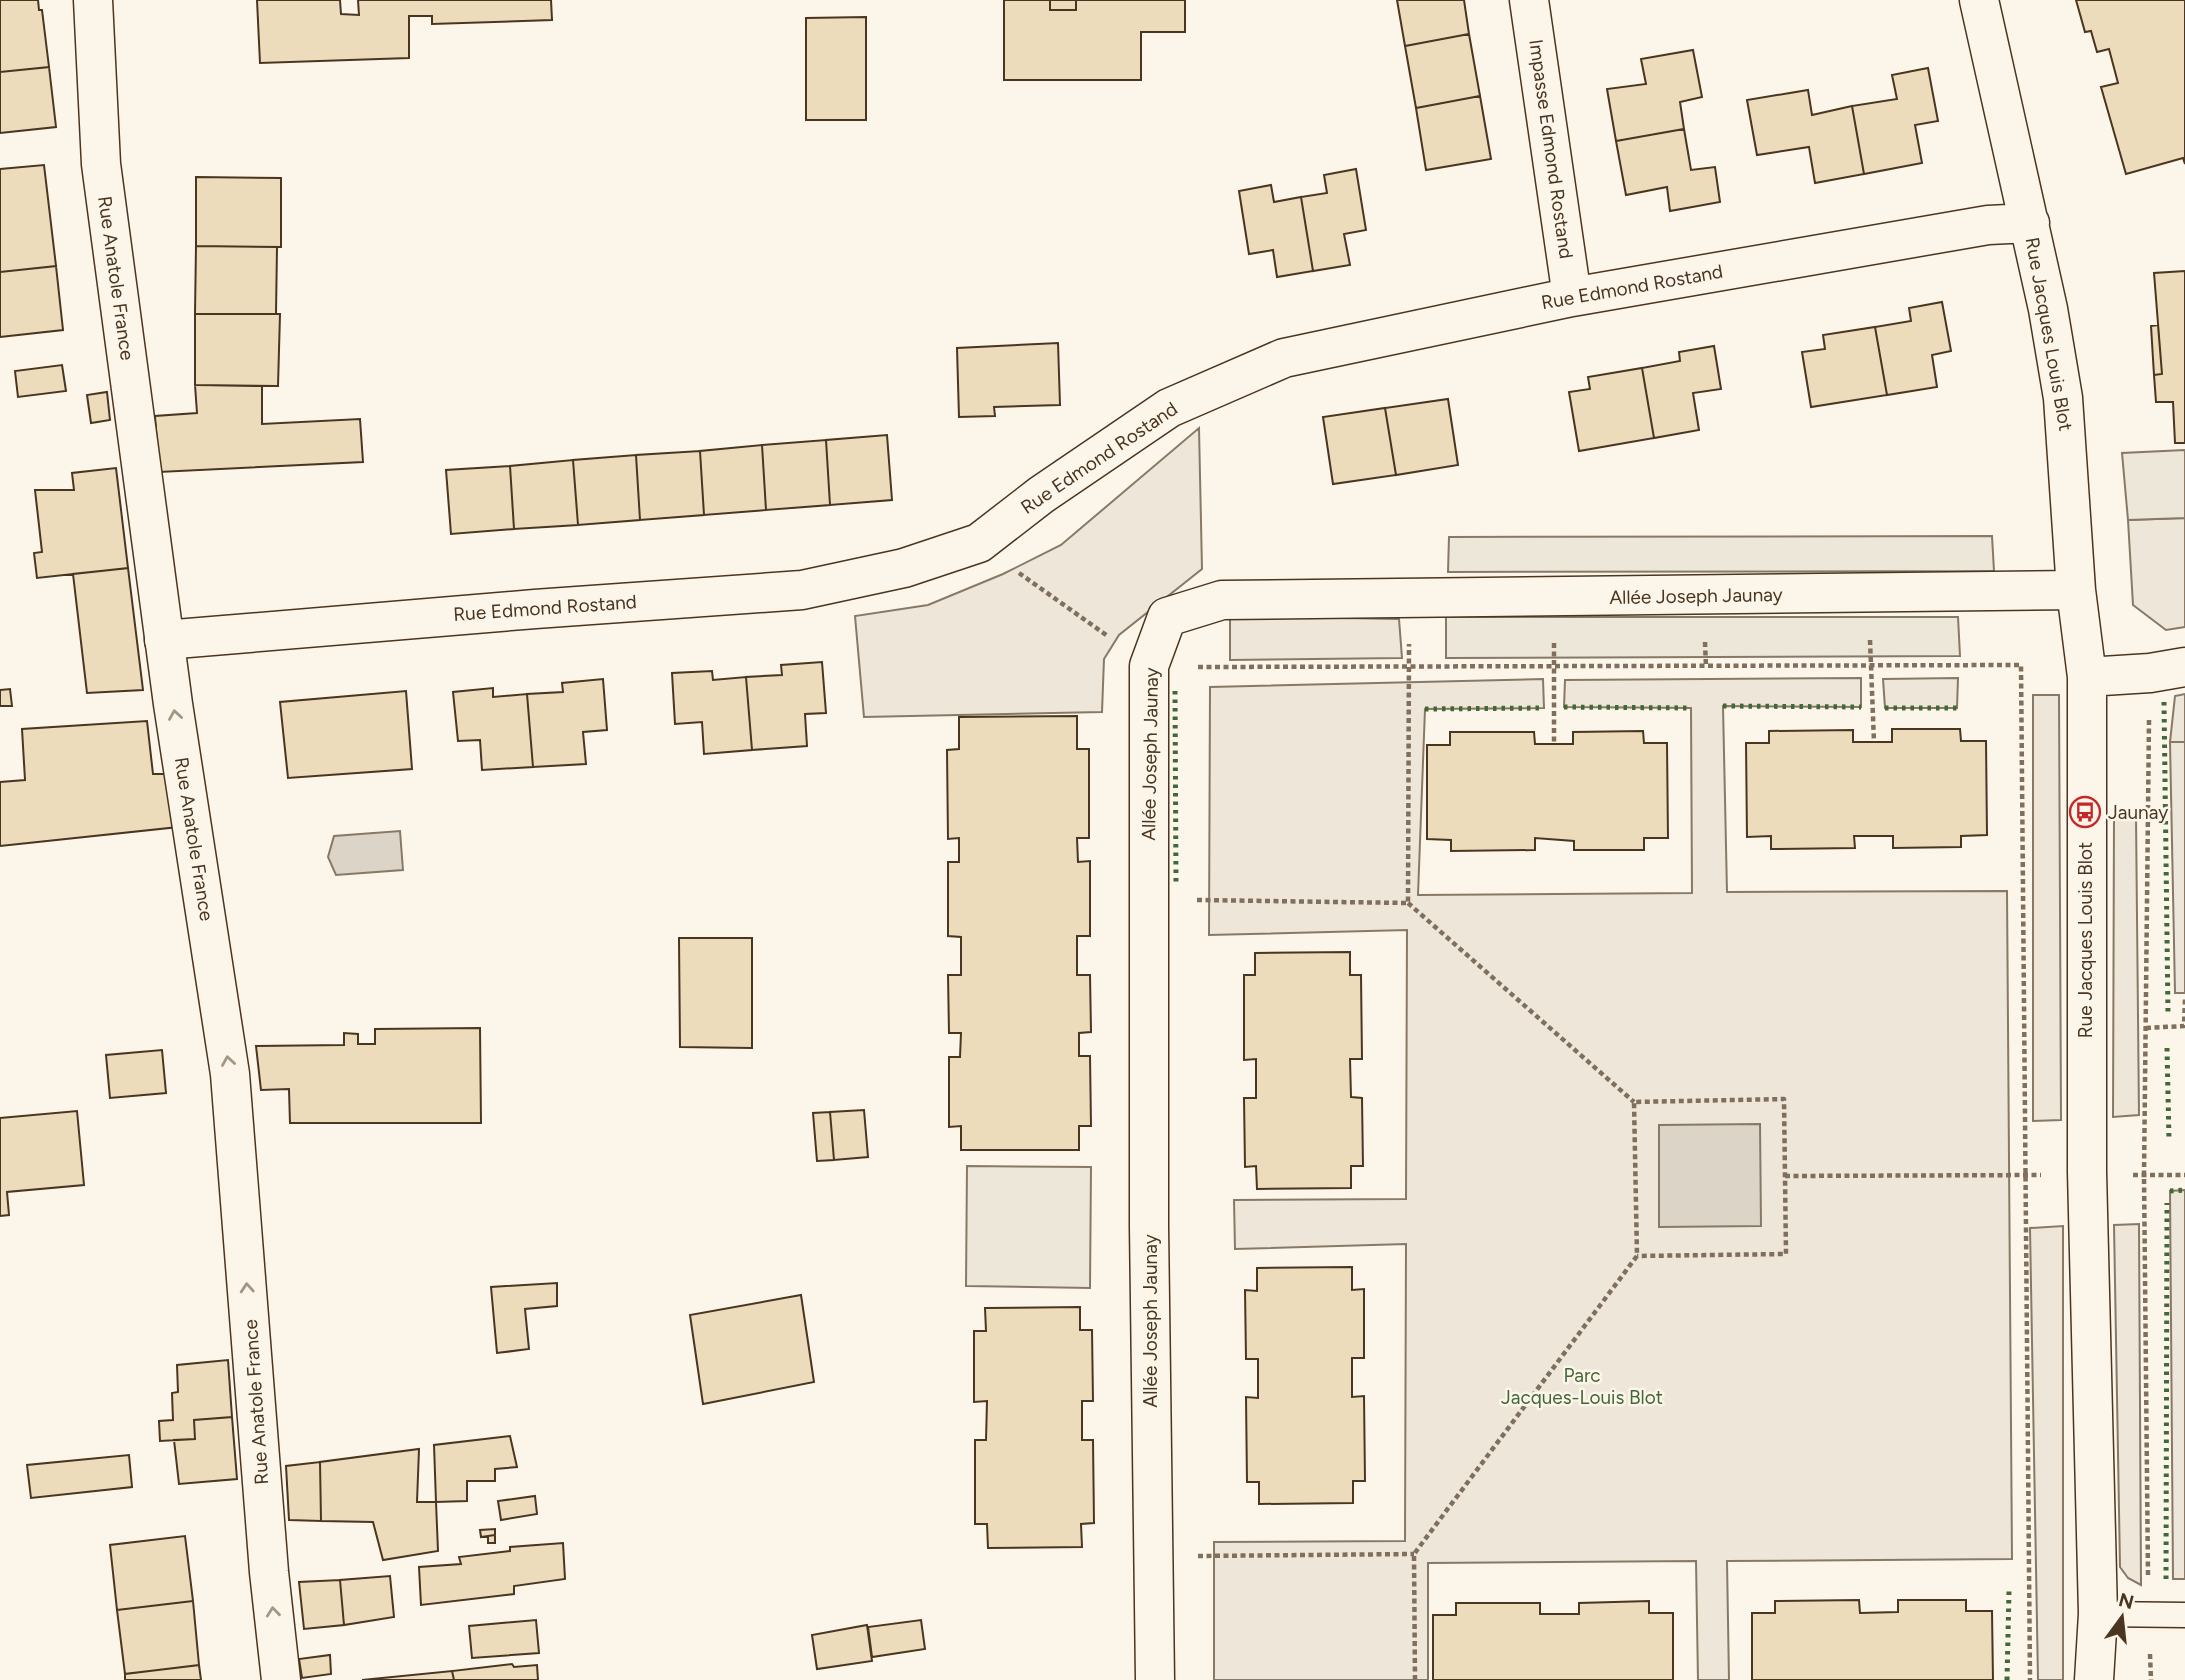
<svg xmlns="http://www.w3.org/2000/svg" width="2185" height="1680" font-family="Figtree,sans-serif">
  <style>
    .green { fill: #ede6d9; stroke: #887966; stroke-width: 2 }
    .parking { fill: #ede7d9; stroke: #887966; stroke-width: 2 }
    .water { fill: #dcd4c6; stroke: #887966; stroke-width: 2 }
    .building { fill: #ecdcbc; stroke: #4a3520; stroke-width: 2 }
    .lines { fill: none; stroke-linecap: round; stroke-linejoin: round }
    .lane-casing { stroke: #4a3520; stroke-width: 27 }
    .street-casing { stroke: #4a3520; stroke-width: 41 }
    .secondary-casing { stroke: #4a3520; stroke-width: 41 }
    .path { stroke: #7f6f5c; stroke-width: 4.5; stroke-dasharray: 5 3.5; stroke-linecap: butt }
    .lane { stroke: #fbf6e9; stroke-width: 24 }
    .street { stroke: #fbf6e9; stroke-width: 38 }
    .secondary { stroke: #fbf6e9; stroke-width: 38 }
    .hedge { stroke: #436837; stroke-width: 5; stroke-dasharray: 3.5 5; stroke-linecap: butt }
    .oneway { stroke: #a29684 }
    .labels { text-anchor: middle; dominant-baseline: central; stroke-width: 5; stroke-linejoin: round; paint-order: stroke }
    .street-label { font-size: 19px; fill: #4a3520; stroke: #fbf6e9 }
    .poi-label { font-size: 19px; fill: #4a3520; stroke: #fbf6e9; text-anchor: start }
    .park-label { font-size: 19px; fill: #436837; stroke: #fbf6e9 }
  </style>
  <rect width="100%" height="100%" fill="#fbf6e9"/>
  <!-- green -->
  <path class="green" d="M 1199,428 L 1202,569 L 1119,635 L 1104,659 L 1102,712 L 864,717 L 855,616 L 928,605 L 1003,574 L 1061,545 Z
    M 2185,518 L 2185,627 L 2166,630 L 2133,605 L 2128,520 Z
    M 1230,616 L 1399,619 L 1402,658 L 1230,660 Z
    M 1861,678 L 1861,707 L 1723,706 L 1727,892 L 2007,891 L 2012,1559 L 1727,1561 L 1729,1680 L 1698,1680 L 1696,1561 L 1428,1563 L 1428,1680 L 1214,1680 L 1214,1542 L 1405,1541 L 1406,1244 L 1235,1249 L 1234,1200 L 1406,1199 L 1407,930 L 1209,935 L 1210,687 L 1543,679 L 1544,708 L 1425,709 L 1418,895 L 1692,893 L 1691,708 L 1564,707 L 1565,680 Z
    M 1958,678 L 1957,708 L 1885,708 L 1883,679 Z
    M 2185,694 L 2185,742 L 2170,742 L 2175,696 Z
    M 2033,695 L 2059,695 L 2061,1120 L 2033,1121 Z
    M 2136,816 L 2139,1115 L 2113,1117 L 2114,818 Z
    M 2185,1190 L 2185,1579 L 2173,1579 L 2170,1191 Z
    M 2139,1224 L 2141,1585 L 2128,1578 L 2120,1567 L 2114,1225 Z
    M 2063,1226 L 2063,1680 L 2038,1680 L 2030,1228 Z"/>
  <!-- parking -->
  <path class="parking" d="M 2185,450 L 2185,518 L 2128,520 L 2122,453 Z
    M 1992,536 L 1994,571 L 1448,572 L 1449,537 Z
    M 1446,617 L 1958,617 L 1960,656 L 1446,658 Z
    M 2170,742 L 2185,742 L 2185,993 L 2175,993 Z
    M 967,1166 L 1091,1167 L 1090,1288 L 966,1286 Z"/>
  <!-- water -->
  <path class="water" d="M 400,831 L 403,870 L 336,875 L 328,857 L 334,836 Z
    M 1760,1124 L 1761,1226 L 1659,1227 L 1659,1125 Z"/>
  <!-- building -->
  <path class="building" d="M 0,0 L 38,0 L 39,10 L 42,10 L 49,67 L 0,72 Z
    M 257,0 L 340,0 L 341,14 L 359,15 L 358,0 L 551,0 L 552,20 L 432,24 L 432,16 L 409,16 L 409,58 L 260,63 Z
    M 1004,0 L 1050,0 L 1050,10 L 1076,10 L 1076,0 L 1185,0 L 1185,32 L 1141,32 L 1141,80 L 1004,80 Z
    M 1050,0 L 1076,0 L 1076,10 L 1050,10 Z
    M 1397,0 L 1464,0 L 1469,34 L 1405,46 Z
    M 2076,0 L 2185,0 L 2185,164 L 2183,158 L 2126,174 L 2101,87 L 2118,83 L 2109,49 L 2097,52 L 2091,31 L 2085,32 Z
    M 866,17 L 866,120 L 806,120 L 806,18 Z
    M 1469,34 L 1480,96 L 1416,108 L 1405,46 Z
    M 1693,50 L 1702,97 L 1680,102 L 1684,129 L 1616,141 L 1607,89 L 1646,84 L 1641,59 Z
    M 49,67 L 56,127 L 0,133 L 0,72 Z
    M 1928,68 L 1938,121 L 1915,125 L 1922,163 L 1864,174 L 1852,106 L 1897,99 L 1892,75 Z
    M 1808,90 L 1812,115 L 1852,106 L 1864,174 L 1815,183 L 1809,147 L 1757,155 L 1747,100 Z
    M 1480,96 L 1491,159 L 1426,170 L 1416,108 Z
    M 1684,129 L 1691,170 L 1715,167 L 1720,202 L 1670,211 L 1667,187 L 1626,195 L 1616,141 Z
    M 44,165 L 56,266 L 0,272 L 0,169 Z
    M 1356,169 L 1366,230 L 1344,234 L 1350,265 L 1313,271 L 1301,197 L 1327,193 L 1324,175 Z
    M 196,177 L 281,178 L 281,247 L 196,246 Z
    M 1271,185 L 1274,202 L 1301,197 L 1313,271 L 1277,277 L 1273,250 L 1249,254 L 1239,191 Z
    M 196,246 L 277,247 L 276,314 L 195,314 Z
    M 56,266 L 63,330 L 0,337 L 0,272 Z
    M 2185,271 L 2185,443 L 2175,443 L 2173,402 L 2156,402 L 2154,375 L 2162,374 L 2154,273 Z
    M 1942,302 L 1951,351 L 1932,355 L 1937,387 L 1887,395 L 1875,327 L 1911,321 L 1909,308 Z
    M 195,314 L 280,314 L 278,386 L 195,385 Z
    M 2158,325 L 2162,374 L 2154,375 L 2151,326 Z
    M 1875,327 L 1887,395 L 1811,407 L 1802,352 L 1825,349 L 1823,335 Z
    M 1058,343 L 1060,405 L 994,407 L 995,416 L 959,417 L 957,348 Z
    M 1714,346 L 1721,389 L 1693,393 L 1699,430 L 1654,438 L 1642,368 L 1680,361 L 1679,352 Z
    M 62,365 L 66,391 L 18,397 L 15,371 Z
    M 1642,368 L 1654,438 L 1579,451 L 1569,392 L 1590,389 L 1588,377 Z
    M 195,385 L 262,386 L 262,424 L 360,419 L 363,462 L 159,472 L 155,416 L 197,413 Z
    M 107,392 L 110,420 L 91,423 L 87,395 Z
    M 1448,399 L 1458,465 L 1396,475 L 1385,408 Z
    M 1385,408 L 1396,475 L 1333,484 L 1323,417 Z
    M 887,435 L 892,500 L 830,505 L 826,440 Z
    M 826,440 L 830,505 L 766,510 L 762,445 Z
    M 762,445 L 766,510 L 704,515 L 700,451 Z
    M 700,451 L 704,515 L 640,520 L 636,455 Z
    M 636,455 L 640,520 L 578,525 L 573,460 Z
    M 573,460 L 578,525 L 514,529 L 510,466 Z
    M 510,466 L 514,529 L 451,534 L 446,470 Z
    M 116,468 L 128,568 L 37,578 L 34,553 L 42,552 L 35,490 L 74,490 L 72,473 Z
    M 128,568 L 143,690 L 87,693 L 73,574 Z
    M 822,662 L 826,713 L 805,714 L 807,746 L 752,750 L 746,677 L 782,675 L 781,665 Z
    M 712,671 L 713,680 L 746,677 L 752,750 L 704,754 L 702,722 L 675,724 L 672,673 Z
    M 603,679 L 607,730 L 583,732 L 586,764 L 533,767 L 527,694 L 563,692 L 562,683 Z
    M 493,688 L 493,697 L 527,694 L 533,767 L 482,770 L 480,740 L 458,741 L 453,692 Z
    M 10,689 L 12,706 L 0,706 L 0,690 Z
    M 406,691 L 412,769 L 288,778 L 280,702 Z
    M 1077,716 L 1077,749 L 1089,749 L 1089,838 L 1077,838 L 1078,862 L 1090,861 L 1090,936 L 1077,936 L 1077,975 L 1090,975 L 1091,1032 L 1079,1033 L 1079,1056 L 1090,1056 L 1091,1126 L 1079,1126 L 1079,1150 L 961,1150 L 961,1126 L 949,1127 L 949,1057 L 960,1057 L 961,1033 L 949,1033 L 948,975 L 961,975 L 961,937 L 948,936 L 948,862 L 959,862 L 959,838 L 948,839 L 947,750 L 959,749 L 959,717 Z
    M 147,721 L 153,774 L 168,774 L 178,827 L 0,846 L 0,782 L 25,780 L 22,729 Z
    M 1892,729 L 1960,729 L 1961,741 L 1986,741 L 1987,835 L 1961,836 L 1961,847 L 1893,848 L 1893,836 L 1854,836 L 1855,848 L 1771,849 L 1771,836 L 1747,837 L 1746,743 L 1769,743 L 1769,731 L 1853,730 L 1853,742 L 1892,742 Z
    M 1643,731 L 1644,743 L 1667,743 L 1668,838 L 1644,838 L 1644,850 L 1574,850 L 1574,841 L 1535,838 L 1535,850 L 1451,851 L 1451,840 L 1427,839 L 1427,745 L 1450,745 L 1450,732 L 1534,732 L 1535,744 L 1573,744 L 1573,732 Z
    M 679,938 L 752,938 L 752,1048 L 680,1047 Z
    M 1350,952 L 1350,975 L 1361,975 L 1362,1059 L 1350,1059 L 1351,1097 L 1362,1098 L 1363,1166 L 1351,1166 L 1351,1188 L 1257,1189 L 1256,1166 L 1245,1167 L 1244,1098 L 1256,1098 L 1256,1059 L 1244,1060 L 1244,975 L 1255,975 L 1255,953 Z
    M 480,1028 L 481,1123 L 290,1123 L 289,1089 L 261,1090 L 256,1046 L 344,1045 L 344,1033 L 358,1034 L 358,1044 L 375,1044 L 375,1029 Z
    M 162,1050 L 166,1093 L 110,1098 L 106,1055 Z
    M 864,1110 L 868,1157 L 834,1160 L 830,1112 Z
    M 77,1111 L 84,1185 L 7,1192 L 9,1215 L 0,1216 L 0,1118 Z
    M 830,1112 L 834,1160 L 817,1161 L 813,1113 Z
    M 1352,1267 L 1352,1290 L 1364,1289 L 1364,1358 L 1352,1358 L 1352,1397 L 1364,1396 L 1365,1481 L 1353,1481 L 1353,1503 L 1259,1504 L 1259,1482 L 1247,1482 L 1246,1397 L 1258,1398 L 1258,1359 L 1246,1359 L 1245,1290 L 1257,1291 L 1257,1268 Z
    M 557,1283 L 557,1306 L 525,1309 L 529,1349 L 497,1353 L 491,1287 Z
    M 801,1295 L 814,1382 L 703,1404 L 690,1315 Z
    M 1080,1307 L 1080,1330 L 1092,1330 L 1093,1401 L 1082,1401 L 1082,1440 L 1093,1440 L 1094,1523 L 1081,1524 L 1082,1547 L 988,1548 L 987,1524 L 975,1524 L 975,1440 L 986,1440 L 987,1401 L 974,1402 L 974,1331 L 986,1331 L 985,1308 Z
    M 228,1360 L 232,1417 L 194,1420 L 195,1439 L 160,1441 L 159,1421 L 173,1420 L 172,1393 L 178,1392 L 177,1365 Z
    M 232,1417 L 237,1479 L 179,1484 L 174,1440 L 195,1439 L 194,1420 Z
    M 510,1436 L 517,1467 L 495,1469 L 495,1481 L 467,1481 L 467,1501 L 436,1502 L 434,1445 Z
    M 419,1449 L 417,1502 L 436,1502 L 438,1551 L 383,1560 L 373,1522 L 321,1521 L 320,1462 Z
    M 129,1455 L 132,1487 L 31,1498 L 27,1465 Z
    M 320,1462 L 321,1521 L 289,1520 L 286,1466 Z
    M 535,1496 L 537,1514 L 501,1520 L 498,1501 Z
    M 495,1529 L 495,1535 L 481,1537 L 480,1530 Z
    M 495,1535 L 495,1543 L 488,1543 L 488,1536 Z
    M 185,1536 L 193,1601 L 117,1610 L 110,1545 Z
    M 563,1543 L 565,1579 L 514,1586 L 514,1594 L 421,1605 L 419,1567 L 461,1564 L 459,1557 L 510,1551 L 510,1547 Z
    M 390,1576 L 394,1617 L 344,1625 L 340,1580 Z
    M 340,1580 L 344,1625 L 304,1629 L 299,1582 Z
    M 1859,1600 L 1860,1613 L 1898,1612 L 1898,1600 L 1966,1600 L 1966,1611 L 1992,1611 L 1993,1680 L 1752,1680 L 1752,1613 L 1775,1613 L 1775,1601 Z
    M 193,1601 L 199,1665 L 125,1674 L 117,1610 Z
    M 1649,1601 L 1649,1613 L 1673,1613 L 1673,1680 L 1433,1680 L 1433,1615 L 1456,1615 L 1456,1603 L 1540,1603 L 1540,1614 L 1579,1614 L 1579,1603 Z
    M 536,1620 L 539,1653 L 472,1658 L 469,1626 Z
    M 921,1620 L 925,1649 L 872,1657 L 868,1627 Z
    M 867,1625 L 872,1661 L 817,1669 L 812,1635 Z
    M 330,1655 L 331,1674 L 302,1678 L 299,1659 Z
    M 512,1664 L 514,1667 L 537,1665 L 538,1680 L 454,1680 L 452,1671 Z
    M 199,1665 L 201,1680 L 125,1680 L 125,1674 Z
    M 452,1671 L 454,1680 L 362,1680 Z"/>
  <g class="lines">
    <!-- lane casing -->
    <g class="lane-casing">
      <path id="lane" d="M 2098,1614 L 2185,1615"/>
    </g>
    <!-- street casing -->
    <g class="street-casing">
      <path id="street" d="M 1529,0 L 1572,297
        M 1979,0 L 2048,309 L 2063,398 L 2076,590 L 2087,677 L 2087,1172 L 2098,1614 L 2094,1680
        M 164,640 L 535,609 L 802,590 L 904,568 L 979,543 L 1041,495 L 1169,408 L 1284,358 L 1572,297 L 1988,225 L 2030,223
        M 2087,677 L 2150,673 L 2185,667
        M 1155,1680 L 1149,1226 L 1149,666 L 1167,617 L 1222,600 L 2076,590"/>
    </g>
    <!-- secondary casing -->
    <g class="secondary-casing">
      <path id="secondary" d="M 93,0 L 101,164 L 173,704 L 230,1074 L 269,1572 L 281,1680"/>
    </g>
    <!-- path -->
    <path class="path" d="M 1019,573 L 1109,637
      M 1870,640 L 1874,742
      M 1705,642 L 1706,667
      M 1554,643 L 1554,744
      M 1198,667 L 2021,665 L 2030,1680
      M 1197,900 L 1408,903 L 1409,644
      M 1408,903 L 1634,1102
      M 2146,1028 L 2184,1026 L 2185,999
      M 2133,1175 L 2185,1175
      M 1785,1176 L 2041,1175
      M 1198,1556 L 1414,1554
      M 2148,1575 L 2144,1176 L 2149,720
      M 2150,1654 L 2151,1680
      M 1415,1680 L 1414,1554 L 1637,1256 L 1634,1102 L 1784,1099 L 1786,1254 L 1637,1256"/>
    <!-- lane -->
    <use href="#lane" class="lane"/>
    <!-- street -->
    <use href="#street" class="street"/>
    <!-- secondary -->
    <use href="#secondary" class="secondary"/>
    <!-- hedge -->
    <path class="hedge" d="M 1175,691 L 1176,886
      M 2164,702 L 2168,1014
      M 1723,706 L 1861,707
      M 1564,707 L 1691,708
      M 1885,708 L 1957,708
      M 1425,709 L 1544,708
      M 2167,1048 L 2169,1140
      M 2170,1191 L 2185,1190
      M 2166,1579 L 2167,1203
      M 2007,1680 L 2009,1591"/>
  </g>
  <!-- one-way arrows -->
  <defs><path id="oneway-chevron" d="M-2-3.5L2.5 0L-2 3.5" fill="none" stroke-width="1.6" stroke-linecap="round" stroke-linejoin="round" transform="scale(1.75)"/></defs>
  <g class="oneway">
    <use href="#oneway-chevron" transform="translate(175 715) rotate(-99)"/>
    <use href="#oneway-chevron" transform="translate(228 1061) rotate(-99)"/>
    <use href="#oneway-chevron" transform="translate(247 1288) rotate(-94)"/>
    <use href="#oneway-chevron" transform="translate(273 1612) rotate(-96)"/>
  </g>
  <!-- icons -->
  <defs>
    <g id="bus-ring" transform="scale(1.575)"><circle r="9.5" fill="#fbf6e9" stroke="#c62828" stroke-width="1.5"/><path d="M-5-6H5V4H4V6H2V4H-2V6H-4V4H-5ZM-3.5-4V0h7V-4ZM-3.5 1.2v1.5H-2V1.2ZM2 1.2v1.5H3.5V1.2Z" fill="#c62828"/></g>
  </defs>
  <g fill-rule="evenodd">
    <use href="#bus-ring" x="2085" y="812"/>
  </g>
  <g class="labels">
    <!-- street labels -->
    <g class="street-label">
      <text transform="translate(1551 149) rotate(82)">Impasse Edmond Rostand</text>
      <text transform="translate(116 278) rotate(82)">Rue Anatole France</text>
      <text transform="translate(1632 287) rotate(-10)">Rue Edmond Rostand</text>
      <text transform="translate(2049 334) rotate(80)">Rue Jacques Louis Blot</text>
      <text transform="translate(1099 458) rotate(-34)">Rue Edmond Rostand</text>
      <text transform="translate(1696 596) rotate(-1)">Allée Joseph Jaunay</text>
      <text transform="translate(545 608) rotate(-4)">Rue Edmond Rostand</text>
      <text transform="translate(1150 754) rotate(-89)">Allée Joseph Jaunay</text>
      <text transform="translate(194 839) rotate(81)">Rue Anatole France</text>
      <text transform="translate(2085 940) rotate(-90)">Rue Jacques Louis Blot</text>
      <text transform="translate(1150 1321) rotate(-90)">Allée Joseph Jaunay</text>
      <text transform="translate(256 1402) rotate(-94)">Rue Anatole France</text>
    </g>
    <!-- poi labels -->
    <g class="poi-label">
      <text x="2108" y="812">Jaunay</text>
    </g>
    <!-- park labels -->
    <g class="park-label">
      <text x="1582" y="1375">Parc<tspan x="1582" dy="22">Jacques-Louis Blot</tspan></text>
    </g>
  </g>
  <!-- north arrow -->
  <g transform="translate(2122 1617) rotate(15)" stroke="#fbf6e9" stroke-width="5" paint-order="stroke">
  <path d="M0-5L12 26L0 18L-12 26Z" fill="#4a3520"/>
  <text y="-10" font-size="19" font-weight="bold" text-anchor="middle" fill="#4a3520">N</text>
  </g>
</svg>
